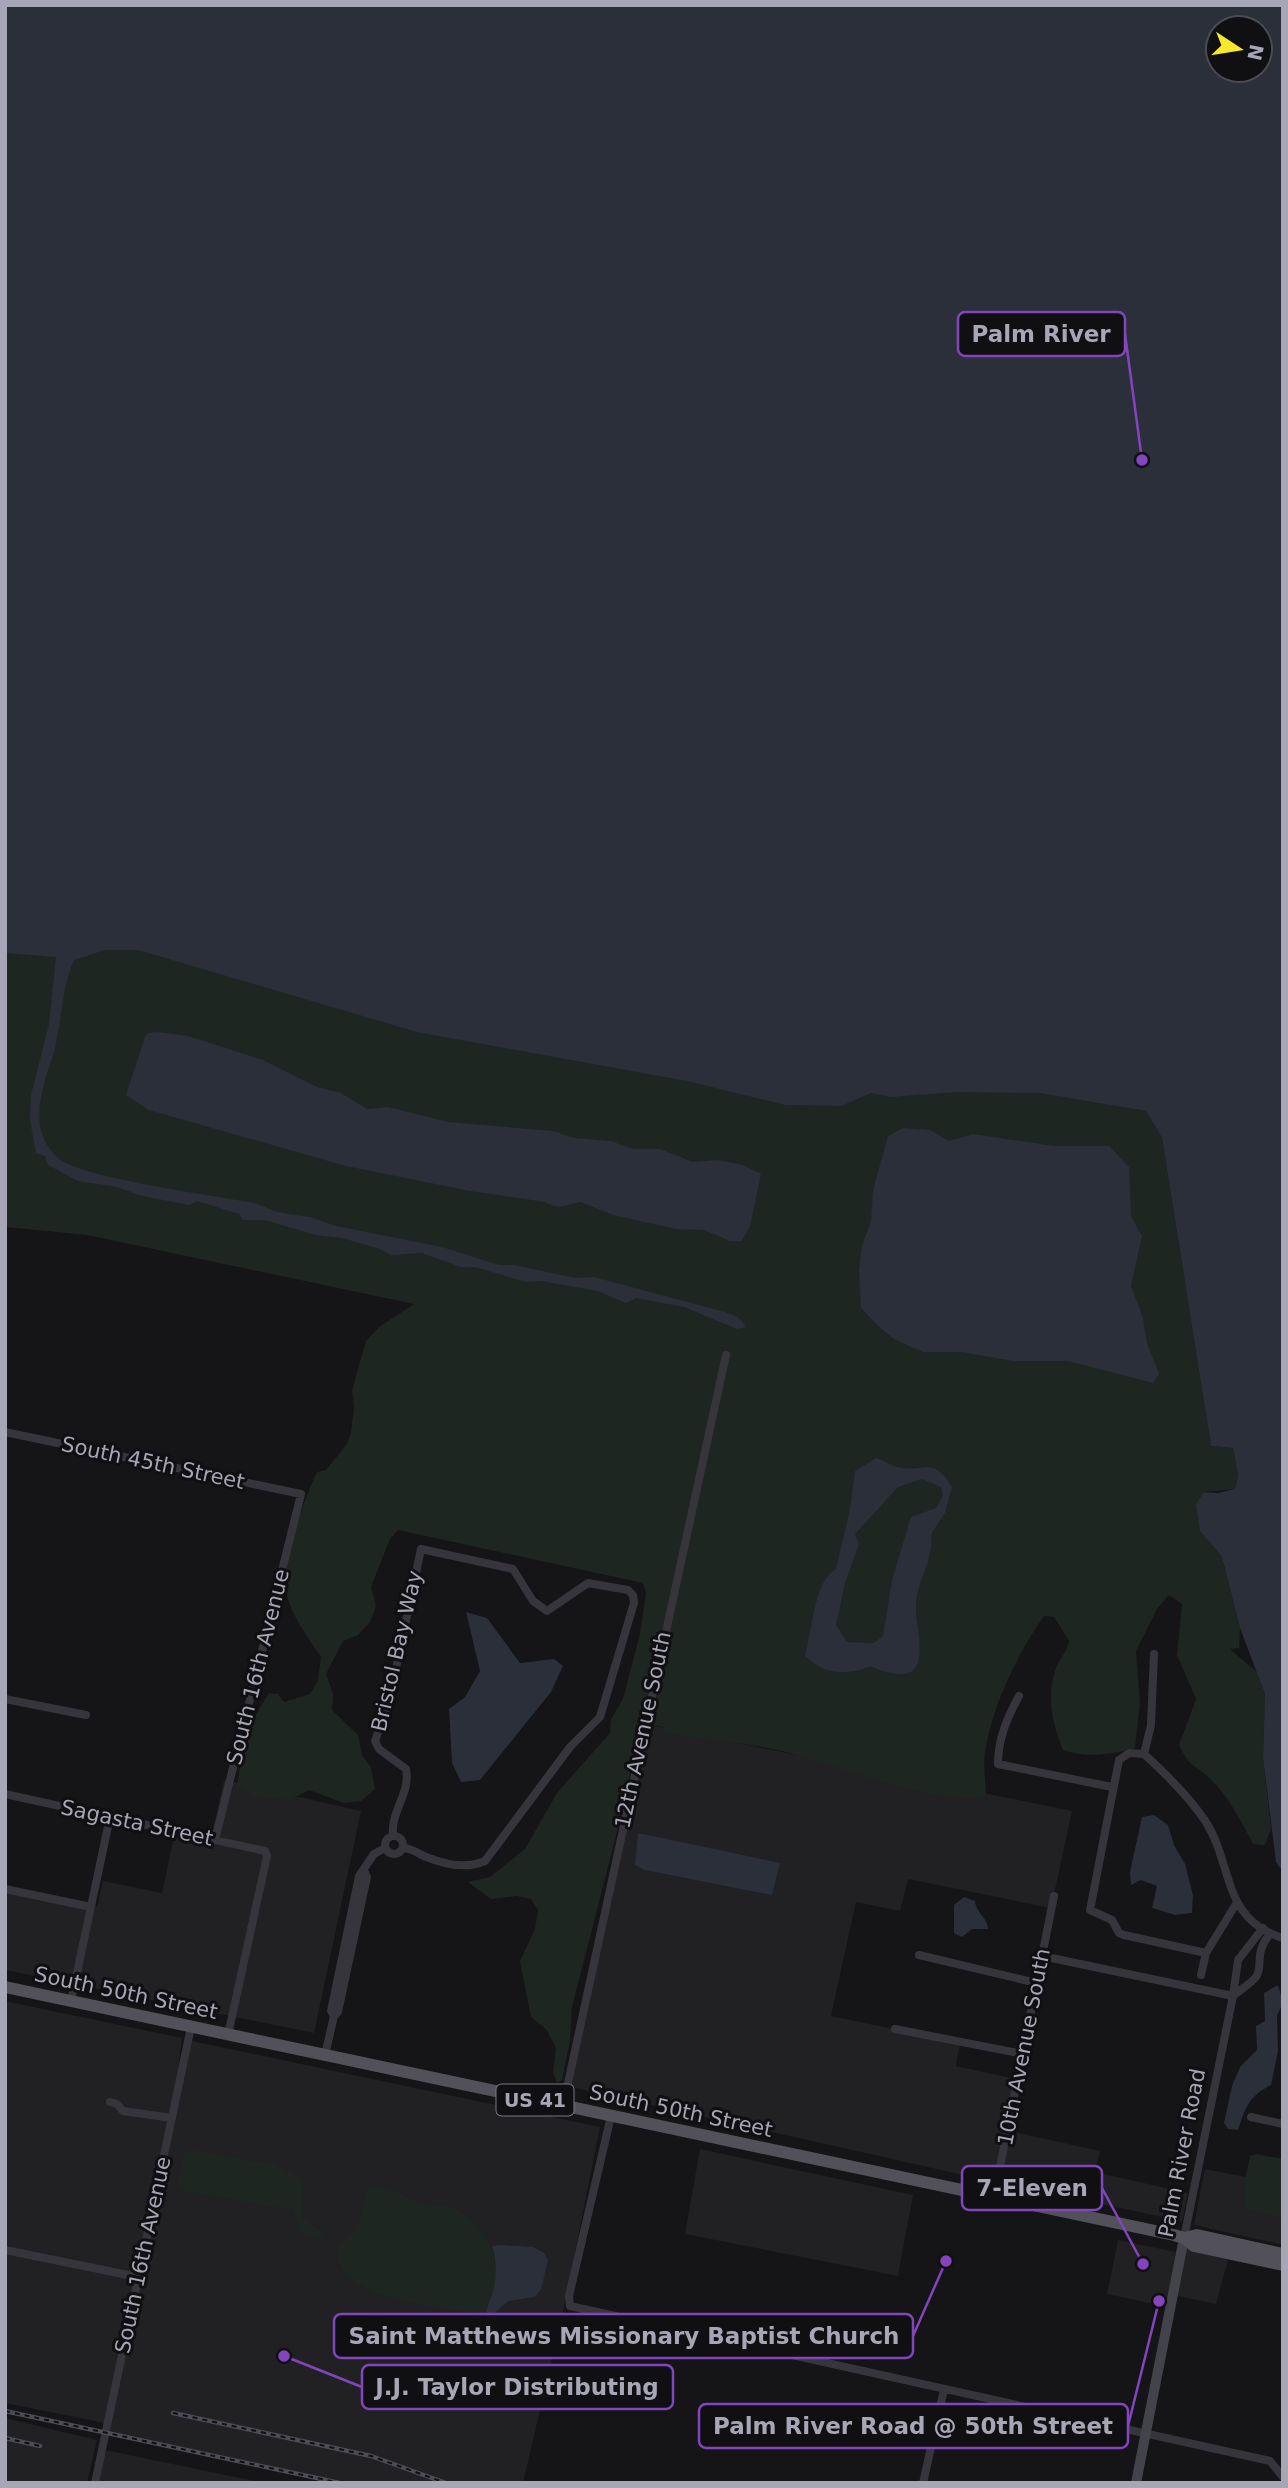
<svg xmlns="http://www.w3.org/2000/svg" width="1288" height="2488" font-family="'DejaVu Sans',sans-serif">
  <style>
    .built { fill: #212023 }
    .green { fill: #1e2621 }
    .water { fill: #2a2f3a; fill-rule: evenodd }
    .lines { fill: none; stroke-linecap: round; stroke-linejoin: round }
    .street { stroke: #36353b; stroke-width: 8 }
    .secondary { stroke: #43434b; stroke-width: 10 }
    .primary { stroke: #52515a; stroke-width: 12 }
    .rail-casing { stroke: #4c4c54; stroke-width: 4.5 }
    .rail { stroke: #100f11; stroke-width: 2; stroke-dasharray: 5; stroke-linecap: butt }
    .labels { text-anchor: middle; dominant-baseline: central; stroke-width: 6; stroke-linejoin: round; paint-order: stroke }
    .shield { fill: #100f11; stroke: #797985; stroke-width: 2 }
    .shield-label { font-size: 19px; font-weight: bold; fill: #a6a6b7 }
    .street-label { font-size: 21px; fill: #a6a6b7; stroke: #100f11 }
    .leader { fill: none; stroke: #8444bd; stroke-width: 2.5 }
    .callout-dot { fill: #8444bd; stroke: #100f11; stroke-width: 2.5 }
    .callout { fill: #100f11; stroke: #8444bd; stroke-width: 2.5 }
    .callout-label { font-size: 23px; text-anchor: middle; font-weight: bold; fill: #a6a6b7 }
  </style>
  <rect width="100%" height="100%" fill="#151416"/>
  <!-- built -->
  <path class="built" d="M 645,1724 L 1072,1811 L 1051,1908 L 908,1879 L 900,1911 L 856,1902 L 831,2016 L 960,2043 L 956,2066 L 1016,2079 L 996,2167 L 990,2181 L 571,2087 Z
    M 224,1780 L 361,1811 L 314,2033 L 5,1970 L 5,1887 L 97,1907 L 103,1881 L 162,1893 L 176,1827 L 208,1832 L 213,1829 Z
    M 5,2001 L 182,2038 L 173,2111 L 137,2275 L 5,2248 Z
    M 192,2041 L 600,2127 L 564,2307 L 523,2483 L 354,2483 L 109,2436 L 138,2285 Z
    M 1009,2131 L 1100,2151 L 1095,2172 L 1188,2193 L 1182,2221 L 1001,2183 Z
    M 700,2149 L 913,2195 L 898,2276 L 685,2234 Z
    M 1205,2169 L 1251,2178 L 1283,2216 L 1283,2245 L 1194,2225 Z
    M 1118,2240 L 1176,2252 L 1167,2307 L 1107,2294 Z
    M 1183,2248 L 1228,2260 L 1216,2304 L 1174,2295 Z
    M 5,2250 L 137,2278 L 105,2423 L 5,2403 Z
    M 5,2418 L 97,2440 L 87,2483 L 5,2483 Z
    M 105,2450 L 264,2483 L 97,2483 Z"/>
  <!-- green -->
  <path class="green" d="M 5,901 L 1146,1111 L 1162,1138 L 1211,1446 L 1233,1448 L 1238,1475 L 1235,1489 L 1204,1492 L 1200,1531 L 1222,1557 L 1240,1628 L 1239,1648 L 1230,1649 L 1257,1672 L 1265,1694 L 1263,1758 L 1271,1829 L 1265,1845 L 1253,1844 C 1241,1821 1227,1793 1207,1776 C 1190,1761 1191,1769 1179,1745 L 1196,1699 L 1177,1655 L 1182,1604 L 1169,1595 L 1157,1609 L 1136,1651 L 1140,1703 L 1135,1748 C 1109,1755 1088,1758 1063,1750 C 1053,1725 1046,1698 1055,1671 C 1058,1660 1067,1653 1069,1641 L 1054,1617 L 1044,1616 C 1018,1653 991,1708 985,1753 C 983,1767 986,1782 986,1796 C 935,1807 835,1764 782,1751 C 744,1742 703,1740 665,1733 L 663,1727 L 645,1724 L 687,1520 L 617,1832 L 572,2007 L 570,2041 L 562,2080 L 557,2083 L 553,2072 L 556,2048 L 546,2029 L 531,2017 L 520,1961 L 535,1929 L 538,1910 L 531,1899 L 517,1896 L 491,1899 L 468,1882 L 490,1877 L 525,1849 L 557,1793 L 610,1733 L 611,1719 L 623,1699 L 640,1634 L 646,1593 L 643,1583 L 398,1530 L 390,1539 L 371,1587 L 376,1606 L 370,1622 L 358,1635 L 343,1641 L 326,1674 L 333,1694 L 332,1710 L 358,1735 L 362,1755 L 371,1767 L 375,1789 L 361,1801 L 344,1803 L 309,1790 L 289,1800 L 259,1797 L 237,1787 L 246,1730 L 269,1693 L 278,1694 L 284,1702 L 310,1694 L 318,1680 L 321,1657 C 307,1636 291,1616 286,1591 C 280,1564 305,1497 317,1472 L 326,1470 L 347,1444 L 351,1432 L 354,1407 L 352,1390 L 366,1341 L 379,1327 L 414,1304 L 87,1235 L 5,1227 Z
    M 198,2150 L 274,2165 L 303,2180 L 303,2219 L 319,2230 L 322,2229 L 324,2238 L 303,2236 L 292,2210 L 184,2191 L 177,2185 L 185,2152 Z
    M 1256,2154 L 1283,2159 L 1283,2219 L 1245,2208 L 1245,2180 L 1250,2156 Z
    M 377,2186 C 393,2189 404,2196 418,2202 C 429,2207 444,2204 455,2209 C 479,2220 500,2255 496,2281 C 494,2293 491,2306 480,2314 C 445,2308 323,2300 339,2244 C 360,2236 361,2208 367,2189 Z
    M 376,2311 L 485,2330 L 501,2330 L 518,2315 L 541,2315 C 550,2330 543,2344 533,2356 C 514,2356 500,2345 481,2341 C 446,2334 411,2328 376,2321 L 370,2314 Z"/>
  <!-- water -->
  <path class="water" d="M 5,5 L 1283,5 L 1283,1872 L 1276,1862 L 1263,1758 L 1265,1694 L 1240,1628 L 1222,1557 L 1200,1531 L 1196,1504 L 1204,1492 L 1218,1493 L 1235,1489 L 1238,1475 L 1233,1448 L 1211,1446 L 1162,1138 L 1146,1111 L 1040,1093 L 957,1092 L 891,1097 L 871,1093 L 841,1106 L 786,1105 L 687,1081 L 417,1032 L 138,950 L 105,950 L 74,960 C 62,988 62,1018 55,1048 C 48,1073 36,1099 40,1126 C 42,1137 49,1151 58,1158 C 80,1178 218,1196 255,1203 L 277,1212 L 310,1217 L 336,1226 L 442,1247 L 499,1265 L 515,1265 L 575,1278 L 594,1277 L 725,1312 L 738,1317 L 746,1327 L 737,1329 L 684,1307 L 636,1298 L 626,1303 L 598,1291 L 541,1281 L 526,1282 L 475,1267 L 461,1267 L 422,1253 L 391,1255 L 380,1249 L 342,1238 L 316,1235 L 264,1220 L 243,1220 L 239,1214 L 197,1201 L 189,1205 L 142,1196 L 117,1187 L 78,1181 L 48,1165 L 45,1156 L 36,1153 L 30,1121 L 31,1095 L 49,1024 L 56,957 L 5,953 ZM 1260,28 L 1260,70 L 1218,70 L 1218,28 Z
    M 158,1032 L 188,1036 L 263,1060 L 317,1087 L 341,1093 L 367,1109 L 388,1107 L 448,1122 L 553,1131 L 574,1138 L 611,1141 L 633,1149 L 660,1149 L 693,1162 L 718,1160 L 743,1165 L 761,1174 L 750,1226 L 742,1241 L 730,1241 L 704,1230 L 676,1229 L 613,1215 L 581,1202 C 565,1204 561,1211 545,1202 L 470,1191 L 346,1166 L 149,1110 L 126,1095 L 145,1037 L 148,1033 Z
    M 903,1128 L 930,1130 L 949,1141 L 973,1134 L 1054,1146 L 1109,1146 L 1129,1167 L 1131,1216 L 1142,1236 L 1131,1286 L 1143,1318 L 1147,1343 L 1159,1374 L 1153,1383 L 1068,1361 L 1013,1361 L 961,1352 L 923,1352 L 894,1339 L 877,1325 L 861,1308 L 859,1271 L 862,1245 L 871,1222 L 873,1190 L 888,1136 Z
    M 876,1458 C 884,1460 890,1465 897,1467 C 923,1474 932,1454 952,1487 L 945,1513 L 931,1534 C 934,1560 918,1579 916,1603 C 914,1625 934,1678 897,1674 C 886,1672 880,1671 871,1666 C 847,1676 824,1675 805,1656 C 812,1632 814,1580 836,1569 L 850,1509 L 855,1471 ZM 922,1479 L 941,1487 L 943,1495 L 936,1508 L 911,1517 L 892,1580 L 883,1636 L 874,1643 L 847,1642 L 836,1625 L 845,1583 L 859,1544 L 855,1534 L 898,1487 Z
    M 466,1612 L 487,1618 L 520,1663 L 554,1659 L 563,1666 L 551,1692 L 480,1780 L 461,1782 L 452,1763 L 449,1709 L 465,1697 L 480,1671 Z
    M 1154,1815 L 1168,1825 L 1174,1845 L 1185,1864 L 1193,1895 L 1192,1913 L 1175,1915 L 1152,1908 L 1157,1886 L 1141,1880 L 1131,1885 L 1130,1872 L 1142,1817 Z
    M 638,1833 L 780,1863 L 772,1895 L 645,1870 L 635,1865 Z
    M 964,1897 L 975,1901 C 976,1913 988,1918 988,1929 L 972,1929 L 962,1937 L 954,1933 L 954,1905 Z
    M 1278,1985 L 1283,2002 L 1277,2016 L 1278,2051 L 1271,2085 C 1250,2095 1245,2108 1238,2130 L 1228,2129 L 1224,2123 L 1232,2086 L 1240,2067 L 1257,2050 L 1256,2026 L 1265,2021 L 1264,1993 Z
    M 500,2245 L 533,2247 L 544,2253 L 548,2260 L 541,2290 L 534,2297 L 508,2301 L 489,2318 L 486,2310 C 496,2288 499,2269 492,2246 Z"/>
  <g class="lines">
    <!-- street -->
    <path class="street" d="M 5,1432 L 301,1494 L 215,1840
      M 1019,1696 C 1007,1718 998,1739 998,1764 L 1112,1787
      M 5,1699 L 86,1715
      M 1144,1754 L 1151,1725 L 1154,1654
      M 5,1794 L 265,1851 L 267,1856 L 228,2035
      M385 1845a9 9 0 1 1 18 0a9 9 0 1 1-18 0Z
      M 393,1836 C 390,1812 411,1793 406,1769 L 379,1749 L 375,1741 L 390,1697 L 421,1549 L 513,1569 L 533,1601 L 547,1611 L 588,1583 L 628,1590 L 633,1595 L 634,1603 L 600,1717 L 570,1747 L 485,1861 C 467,1869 447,1865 429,1858 C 418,1855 416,1849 403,1848
      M 5,1889 L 91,1907
      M 1206,1953 L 1124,1935 L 1119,1933 L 1112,1920 L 1090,1910 L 1119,1760 L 1129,1753 L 1144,1754 C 1166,1774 1190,1798 1206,1822 C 1233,1865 1222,1920 1283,1938
      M 919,1955 L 1037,1983
      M 1042,1956 L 1233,1996
      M 1201,1975 L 1206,1953 L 1236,1904
      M 1233,1996 C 1240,1990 1250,1984 1256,1977 C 1264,1966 1253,1954 1270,1934
      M 71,2001 L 110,1817
      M 334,2016 L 338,2012 L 367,1877 L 364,1870
      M 895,2029 L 1023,2054
      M 325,2055 L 334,2016 L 331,2011 L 359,1876 L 374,1854 L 385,1848
      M 110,2102 L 117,2104 L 123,2111 L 172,2118
      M 563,2106 L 726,1355
      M 611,2116 L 569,2296 L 570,2306 L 1270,2461 L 1283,2477
      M 1251,2117 L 1283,2124
      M 994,2197 L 1054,1896
      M 1184,2238 L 1233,1996 L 1238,1960 L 1263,1928
      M 5,2250 L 138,2277
      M 95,2483 L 191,2027
      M 923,2483 L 944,2390"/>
    <!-- secondary -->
    <path class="secondary" d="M 1136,2483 L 1184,2238"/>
    <!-- primary -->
    <path class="primary" d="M 5,1987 L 1174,2235 L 1184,2238 L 1194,2246 L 1283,2265
      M 1184,2238 L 1197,2235 L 1283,2254"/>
    <!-- rail casing -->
    <g class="rail-casing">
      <path id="rail" d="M 5,2411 L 340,2483
        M 173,2413 L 371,2456 L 446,2483
        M 5,2438 L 40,2446"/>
    </g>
    <!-- rail -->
    <use href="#rail" class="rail"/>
  </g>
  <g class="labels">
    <!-- shield labels -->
    <rect class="shield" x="496.5" y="2084.5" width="77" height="31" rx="5"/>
    <g class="shield-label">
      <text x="535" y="2100">US 41</text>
    </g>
    <!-- street labels -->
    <g class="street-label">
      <text transform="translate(153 1463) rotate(12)">South 45th Street</text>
      <text transform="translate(397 1651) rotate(-77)">Bristol Bay Way</text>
      <text transform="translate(258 1667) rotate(-76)">South 16th Avenue</text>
      <text transform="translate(643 1730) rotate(-78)">12th Avenue South</text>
      <text transform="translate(137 1823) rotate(12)">Sagasta Street</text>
      <text transform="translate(126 1993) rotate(12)">South 50th Street</text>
      <text transform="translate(1024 2047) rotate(-79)">10th Avenue South</text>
      <text transform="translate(681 2111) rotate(12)">South 50th Street</text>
      <text transform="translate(1182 2153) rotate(-79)">Palm River Road</text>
      <text transform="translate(143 2255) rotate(-78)">South 16th Avenue</text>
    </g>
  </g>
  <!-- callouts -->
  <path class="leader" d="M1142 460L1125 334M1143 2264L1102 2188M946 2261L913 2336M284 2356L362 2387M1159 2301L1128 2426"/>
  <g class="callout-dot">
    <circle cx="1142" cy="460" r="7"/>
    <circle cx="1143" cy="2264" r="7"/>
    <circle cx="946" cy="2261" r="7"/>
    <circle cx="284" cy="2356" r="7"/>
    <circle cx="1159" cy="2301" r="7"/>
  </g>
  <g class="callout">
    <rect x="958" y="312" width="167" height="44" rx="7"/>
    <rect x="962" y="2166" width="140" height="44" rx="7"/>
    <rect x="334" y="2314" width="579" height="44" rx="7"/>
    <rect x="362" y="2365" width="311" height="44" rx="7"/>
    <rect x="699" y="2404" width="429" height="44" rx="7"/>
  </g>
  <g class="callout-label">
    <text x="1041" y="342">Palm River</text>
    <text x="1032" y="2196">7-Eleven</text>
    <text x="624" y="2344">Saint Matthews Missionary Baptist Church</text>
    <text x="517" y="2395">J.J. Taylor Distributing</text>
    <text x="913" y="2434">Palm River Road @ 50th Street</text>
  </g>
  <!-- border -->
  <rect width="1288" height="2488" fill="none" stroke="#a6a6b7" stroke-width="14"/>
  <!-- north arrow -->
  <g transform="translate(1239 49) rotate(102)"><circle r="33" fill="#100f11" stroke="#4c4b53" stroke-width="2"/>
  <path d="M0-5L12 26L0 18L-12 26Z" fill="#f6e82c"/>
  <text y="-10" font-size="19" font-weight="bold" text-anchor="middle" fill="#a6a6b7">N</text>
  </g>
</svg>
